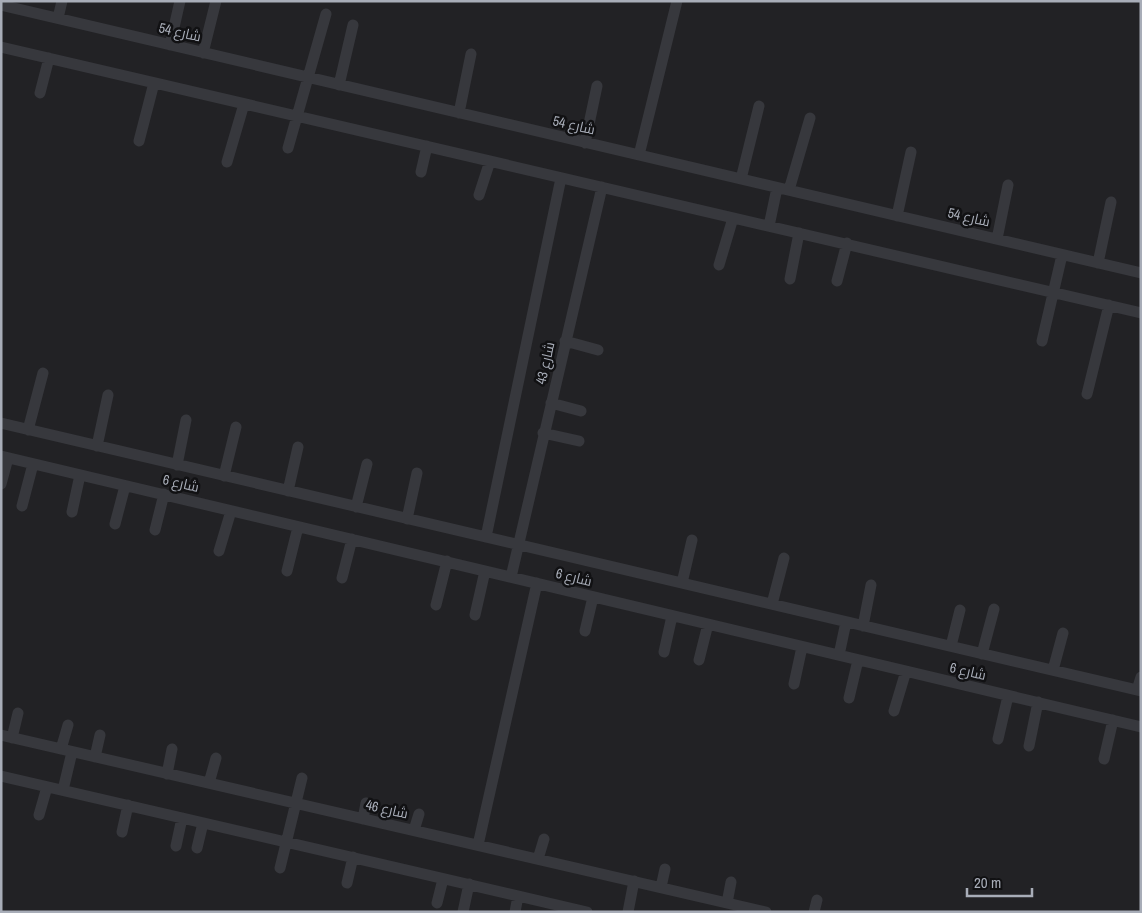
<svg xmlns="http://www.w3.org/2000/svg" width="1142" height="913" font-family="'Archivo Narrow',Cairo,sans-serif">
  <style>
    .built { fill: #222225 }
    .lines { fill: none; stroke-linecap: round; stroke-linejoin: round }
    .service { stroke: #37383d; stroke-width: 11 }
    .labels { text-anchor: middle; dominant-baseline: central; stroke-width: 5; stroke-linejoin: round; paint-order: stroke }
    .street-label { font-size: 14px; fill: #a8adb8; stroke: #111113 }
  </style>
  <rect width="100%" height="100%" fill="#161618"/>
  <!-- built -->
  <path class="built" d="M 1,1 L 1141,1 L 1141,912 L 1,912 Z"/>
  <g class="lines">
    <!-- service -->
    <path class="service" d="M 1,5 L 1141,273
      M 58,18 L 62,1
      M 170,45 L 180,1
      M 1,47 L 1141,313
      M 203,53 L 216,1
      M 339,85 L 353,25
      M 40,93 L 49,58
      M 459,113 L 471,54
      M 139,141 L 154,83
      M 585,143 L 597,86
      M 288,148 L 326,14
      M 639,155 L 677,1
      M 227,162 L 244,104
      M 421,172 L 427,146
      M 741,179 L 759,106
      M 789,190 L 810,118
      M 479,195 L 490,161
      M 897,216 L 911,152
      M 769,226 L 777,188
      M 997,239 L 1008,185
      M 1098,263 L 1111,202
      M 719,265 L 733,218
      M 790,279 L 799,233
      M 837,281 L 847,243
      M 565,341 L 598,350
      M 1042,341 L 1062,255
      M 1087,394 L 1109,305
      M 551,403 L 581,411
      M 1,423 L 1141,691
      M 28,430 L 43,373
      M 543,433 L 579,441
      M 97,446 L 108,395
      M 1,456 L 1141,727
      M 177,465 L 186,420
      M 224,476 L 236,427
      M 1,484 L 8,458
      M 288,491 L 298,447
      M 22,506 L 33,464
      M 356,507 L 367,464
      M 72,512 L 80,475
      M 407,519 L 417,473
      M 115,524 L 125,486
      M 155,530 L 164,494
      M 486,537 L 561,178
      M 219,551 L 231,511
      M 287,571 L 298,527
      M 511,577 L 602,187
      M 342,578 L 352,539
      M 682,583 L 692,540
      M 772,604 L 784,558
      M 436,605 L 447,561
      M 475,615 L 485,571
      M 863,626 L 871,585
      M 585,631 L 593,597
      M 951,646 L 960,610
      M 664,652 L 672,616
      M 982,654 L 994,609
      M 839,655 L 846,622
      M 699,660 L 708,624
      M 1053,670 L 1063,633
      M 794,684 L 802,647
      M 1137,690 L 1141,677
      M 849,698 L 858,660
      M 894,711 L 906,671
      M 1,735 L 766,912
      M 12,738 L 18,713
      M 998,739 L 1008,696
      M 1029,746 L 1038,702
      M 61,749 L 68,725
      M 95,757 L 100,735
      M 1104,759 L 1113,720
      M 167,774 L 172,749
      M 1,776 L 587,912
      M 209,783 L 216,758
      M 63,790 L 72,752
      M 39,815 L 47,787
      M 363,819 L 366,803
      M 414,830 L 419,814
      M 122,832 L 128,805
      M 478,845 L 537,583
      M 176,846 L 182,818
      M 197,848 L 203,823
      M 538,859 L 544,839
      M 280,868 L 302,778
      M 347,883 L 353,857
      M 661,887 L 665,869
      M 437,903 L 443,879
      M 727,903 L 731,882
      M 463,912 L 469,884
      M 515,912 L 518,896
      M 628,912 L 634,881
      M 814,912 L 817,900"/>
  </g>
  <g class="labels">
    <!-- street labels -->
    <g class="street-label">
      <text transform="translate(180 32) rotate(13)">شارع 54</text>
      <text transform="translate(574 125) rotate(13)">شارع 54</text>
      <text transform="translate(969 217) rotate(13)">شارع 54</text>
      <text transform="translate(545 363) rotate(-77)">شارع 43</text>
      <text transform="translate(181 483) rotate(13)">شارع 6</text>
      <text transform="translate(574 577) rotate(14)">شارع 6</text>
      <text transform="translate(968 671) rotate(13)">شارع 6</text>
      <text transform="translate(387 809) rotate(13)">شارع 46</text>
    </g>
  </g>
  <!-- border -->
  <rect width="1142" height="913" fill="none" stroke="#a8adb8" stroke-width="5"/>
  <!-- scale -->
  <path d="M967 888v8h65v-8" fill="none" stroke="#a8adb8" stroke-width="2.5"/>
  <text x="974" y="888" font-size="15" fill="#a8adb8" stroke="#111113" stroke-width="4" paint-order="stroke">20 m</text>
</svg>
